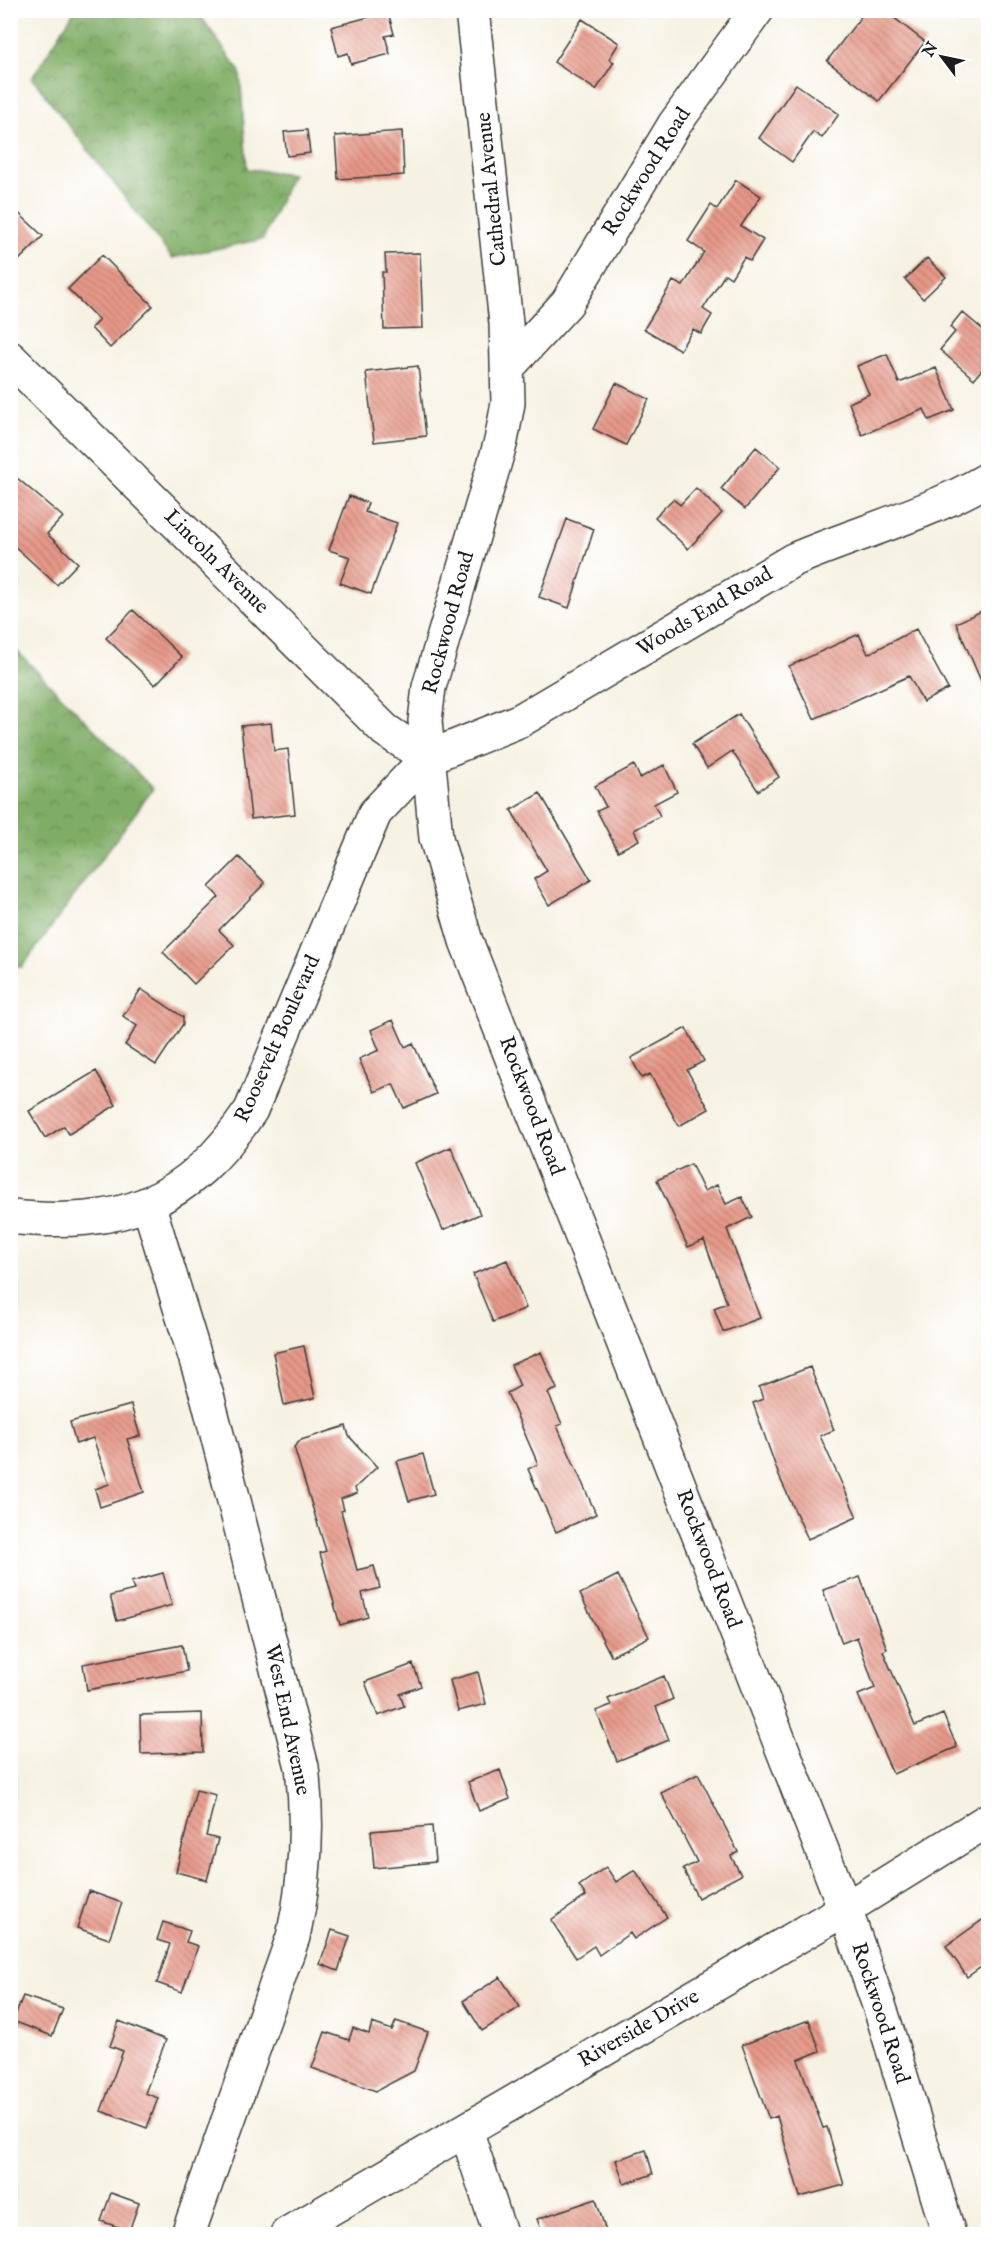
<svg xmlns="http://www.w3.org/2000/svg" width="999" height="2245" font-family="'IM FELL English',serif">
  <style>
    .forest { fill: url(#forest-crowns); stroke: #4e6441; stroke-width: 1.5 }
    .building { fill: url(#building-back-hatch) }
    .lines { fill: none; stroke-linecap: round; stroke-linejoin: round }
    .minor-casing { stroke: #3d3c3a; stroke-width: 36 }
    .minor { stroke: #fff; stroke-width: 33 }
    .labels { text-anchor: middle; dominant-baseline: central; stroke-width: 5; stroke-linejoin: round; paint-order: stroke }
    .street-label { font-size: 21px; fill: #1c1c1c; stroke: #fff }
  </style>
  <defs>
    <pattern id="forest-crowns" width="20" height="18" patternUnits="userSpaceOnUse" patternTransform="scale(1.5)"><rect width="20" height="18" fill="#80ad66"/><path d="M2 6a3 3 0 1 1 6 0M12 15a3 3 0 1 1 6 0" fill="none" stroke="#688c53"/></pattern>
    <pattern id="building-back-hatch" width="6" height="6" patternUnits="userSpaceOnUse" patternTransform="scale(1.5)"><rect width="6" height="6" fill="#e79989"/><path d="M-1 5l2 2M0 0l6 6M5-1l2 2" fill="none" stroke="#ba7c6f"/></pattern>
  </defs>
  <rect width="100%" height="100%" fill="#fff"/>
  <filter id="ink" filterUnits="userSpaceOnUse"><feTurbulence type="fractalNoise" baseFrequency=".0167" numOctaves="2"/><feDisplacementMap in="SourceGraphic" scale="12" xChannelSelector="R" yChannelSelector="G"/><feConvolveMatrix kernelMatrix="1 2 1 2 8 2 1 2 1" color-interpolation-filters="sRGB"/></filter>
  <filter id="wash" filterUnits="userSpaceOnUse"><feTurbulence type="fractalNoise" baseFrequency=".008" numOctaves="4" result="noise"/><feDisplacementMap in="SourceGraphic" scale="24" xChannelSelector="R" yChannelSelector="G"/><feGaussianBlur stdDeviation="1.35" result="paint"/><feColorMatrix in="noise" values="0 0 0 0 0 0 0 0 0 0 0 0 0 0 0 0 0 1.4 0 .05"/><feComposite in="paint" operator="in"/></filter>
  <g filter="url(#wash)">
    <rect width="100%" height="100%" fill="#f6f2e3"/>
    <!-- forest -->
    <path class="forest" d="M 75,10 L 197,11 L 240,72 L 247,169 L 292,174 L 263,239 L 172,258 L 32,78 Z
      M 11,645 L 153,789 L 22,967 L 10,966 Z"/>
    <g id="blocks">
      <!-- building -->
      <path class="building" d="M 866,10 L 884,10 L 925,42 L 879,101 L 827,61 Z
        M 388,12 L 394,34 L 385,36 L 390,54 L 351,64 L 348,53 L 338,56 L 331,27 Z
        M 582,19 L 619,43 L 609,59 L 614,62 L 596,90 L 554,62 Z
        M 796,84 L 839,114 L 822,138 L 813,132 L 792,162 L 759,138 Z
        M 307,130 L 310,153 L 287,156 L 284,132 Z
        M 402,131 L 404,175 L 338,179 L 335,136 Z
        M 736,180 L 761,196 L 741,226 L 763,240 L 750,261 L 744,257 L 731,278 L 725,274 L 703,309 L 712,315 L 701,334 L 693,329 L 680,350 L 644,329 L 673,281 L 683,286 L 704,252 L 688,241 L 711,205 L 717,209 Z
        M 10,205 L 43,236 L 10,269 Z
        M 420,253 L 423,328 L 384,329 L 382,272 L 386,272 L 385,254 Z
        M 102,255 L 153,306 L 110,348 L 91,328 L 99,320 L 68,289 Z
        M 927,258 L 946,277 L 923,299 L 905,279 Z
        M 962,312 L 988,334 L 988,362 L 974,379 L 940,350 L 955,332 L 950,327 Z
        M 887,354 L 899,383 L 936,368 L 954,410 L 929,420 L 924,409 L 862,435 L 849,403 L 869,394 L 857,366 Z
        M 418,366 L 426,436 L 374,442 L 366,372 Z
        M 616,383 L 649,399 L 626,445 L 593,429 Z
        M 756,447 L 780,467 L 745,509 L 721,489 Z
        M 10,472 L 63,517 L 47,534 L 78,563 L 57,585 L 10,542 Z
        M 696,488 L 722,513 L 688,549 L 655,517 L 673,499 L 680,505 Z
        M 349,496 L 368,503 L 365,512 L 397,523 L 371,594 L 340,583 L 350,557 L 329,550 Z
        M 567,519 L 594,529 L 569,608 L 539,597 Z
        M 988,608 L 988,697 L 956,623 Z
        M 133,610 L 182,657 L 155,685 L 106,638 Z
        M 916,629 L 948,689 L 923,702 L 909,676 L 814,719 L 789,666 L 859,634 L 868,654 Z
        M 739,714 L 779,777 L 758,791 L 732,751 L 707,768 L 692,744 Z
        M 271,723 L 274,751 L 288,749 L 295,814 L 251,819 L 241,726 Z
        M 634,765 L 640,778 L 664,765 L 677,792 L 654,804 L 660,816 L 634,830 L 639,840 L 618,851 L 597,811 L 606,807 L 595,786 Z
        M 540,793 L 591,880 L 549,905 L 534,879 L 547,871 L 511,810 Z
        M 239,857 L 265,883 L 219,930 L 234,945 L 194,984 L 163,952 L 219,897 L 209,887 Z
        M 141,989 L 183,1017 L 183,1024 L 156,1065 L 125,1045 L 137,1026 L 123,1016 Z
        M 393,1020 L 405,1047 L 413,1043 L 436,1094 L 404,1108 L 393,1084 L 374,1092 L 359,1059 L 379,1050 L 371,1030 Z
        M 686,1028 L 704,1061 L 687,1070 L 709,1109 L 679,1126 L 650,1074 L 642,1078 L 631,1058 Z
        M 96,1071 L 116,1105 L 69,1134 L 64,1126 L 45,1138 L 29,1111 Z
        M 451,1147 L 480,1214 L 443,1230 L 415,1163 Z
        M 691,1164 L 704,1191 L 717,1185 L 726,1204 L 742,1197 L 752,1217 L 727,1229 L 760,1318 L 723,1332 L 714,1308 L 727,1303 L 704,1240 L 688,1247 L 657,1180 Z
        M 507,1260 L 526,1308 L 493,1322 L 473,1274 Z
        M 304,1346 L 315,1398 L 284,1405 L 273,1353 Z
        M 541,1352 L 557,1389 L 548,1393 L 562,1424 L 557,1426 L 596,1514 L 556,1532 L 528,1469 L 538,1464 L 507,1393 L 520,1386 L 511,1365 Z
        M 810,1367 L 834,1430 L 820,1436 L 857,1517 L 808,1539 L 779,1476 L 753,1403 L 763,1399 L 759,1387 Z
        M 131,1405 L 140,1436 L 127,1439 L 144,1492 L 100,1507 L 95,1489 L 109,1484 L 93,1438 L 76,1444 L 70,1422 Z
        M 346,1426 L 349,1436 L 377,1467 L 355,1488 L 357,1493 L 341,1499 L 344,1510 L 341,1511 L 357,1570 L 374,1566 L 380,1588 L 362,1593 L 368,1617 L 340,1625 L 320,1553 L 326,1551 L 294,1447 L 301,1440 Z
        M 423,1454 L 434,1494 L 409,1501 L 397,1461 Z
        M 163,1573 L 172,1605 L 117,1621 L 110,1596 L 134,1590 L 131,1582 Z
        M 618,1575 L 649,1637 L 611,1656 L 580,1594 Z
        M 860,1577 L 887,1649 L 883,1651 L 915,1726 L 943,1714 L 957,1747 L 893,1774 L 858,1695 L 875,1688 L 857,1637 L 842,1643 L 823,1590 Z
        M 182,1645 L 187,1671 L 87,1690 L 83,1664 Z
        M 413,1664 L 421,1686 L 400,1694 L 404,1706 L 378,1716 L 365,1682 Z
        M 478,1672 L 486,1704 L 458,1711 L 450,1680 Z
        M 664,1676 L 673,1699 L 656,1707 L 669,1740 L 617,1761 L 596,1711 L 611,1705 L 608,1699 Z
        M 202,1713 L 203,1752 L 141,1754 L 140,1715 Z
        M 500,1770 L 510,1799 L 479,1811 L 468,1782 Z
        M 698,1774 L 738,1852 L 731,1856 L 741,1875 L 698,1898 L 683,1869 L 697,1862 L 661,1793 Z
        M 196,1790 L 216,1795 L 206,1836 L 218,1839 L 207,1880 L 176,1872 Z
        M 432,1826 L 435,1862 L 374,1868 L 371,1831 Z
        M 606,1867 L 616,1882 L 635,1870 L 667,1917 L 634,1939 L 630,1933 L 599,1955 L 594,1946 L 576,1958 L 551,1920 L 586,1896 L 579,1886 Z
        M 89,1891 L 122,1903 L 109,1939 L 77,1928 Z
        M 988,1916 L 988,1962 L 967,1977 L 946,1946 Z
        M 163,1922 L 190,1931 L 186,1942 L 198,1946 L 182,1992 L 157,1983 L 170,1944 L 157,1940 Z
        M 332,1930 L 350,1936 L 338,1971 L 320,1964 Z
        M 500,1977 L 520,2007 L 482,2031 L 463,2001 Z
        M 23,1996 L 63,2009 L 52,2036 L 13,2021 Z
        M 809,2020 L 820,2051 L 798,2060 L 823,2128 L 827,2127 L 844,2185 L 800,2197 L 777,2116 L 769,2119 L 742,2045 Z
        M 119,2021 L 166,2040 L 145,2093 L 158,2098 L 147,2128 L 101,2111 L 123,2051 L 110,2046 Z
        M 396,2021 L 428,2032 L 414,2071 L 376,2091 L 312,2068 L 325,2032 L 349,2040 L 353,2028 L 369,2034 L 372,2023 L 392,2030 Z
        M 646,2150 L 653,2174 L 624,2184 L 616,2160 Z
        M 111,2193 L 139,2203 L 129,2231 L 101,2221 Z
        M 596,2199 L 607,2235 L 543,2235 L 537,2219 Z"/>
    </g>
  </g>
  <g filter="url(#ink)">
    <use href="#blocks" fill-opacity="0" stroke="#3d3c3a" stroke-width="1.5"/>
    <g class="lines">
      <!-- minor casing -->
      <g class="minor-casing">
        <path id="minor" d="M 472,10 L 506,323 L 508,403 L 501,441 L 429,687 L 425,721 L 436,838 L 466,941 L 845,1909 L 883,2017 L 949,2234
          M 10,358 L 385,730 L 427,758
          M 508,367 L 567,303 L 674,125 L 757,10
          M 148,1203 L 208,1399 L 302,1767 C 309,1826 306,1879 293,1937 L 188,2234
          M 10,1217 C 121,1228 187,1205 251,1110 L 375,813 L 427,758 L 521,720 L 793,560 C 858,532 927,515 988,479
          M 466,2130 L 500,2234
          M 287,2234 L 845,1909 L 988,1820"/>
      </g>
      <!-- minor -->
      <use href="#minor" class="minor"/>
    </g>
  </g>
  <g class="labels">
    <!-- street labels -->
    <g class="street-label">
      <text transform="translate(647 172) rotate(-58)">Rockwood Road</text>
      <text transform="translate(492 189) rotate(-96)">Cathedral Avenue</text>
      <text transform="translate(216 562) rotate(45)">Lincoln Avenue</text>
      <text transform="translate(705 612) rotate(-31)">Woods End Road</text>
      <text transform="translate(449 623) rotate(-75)">Rockwood Road</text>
      <text transform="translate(278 1039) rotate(-66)">Roosevelt Boulevard</text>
      <text transform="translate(531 1106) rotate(69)">Rockwood Road</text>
      <text transform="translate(708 1559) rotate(69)">Rockwood Road</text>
      <text transform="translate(287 1720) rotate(78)">West End Avenue</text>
      <text transform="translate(880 2013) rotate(72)">Rockwood Road</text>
      <text transform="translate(639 2029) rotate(-30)">Riverside Drive</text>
    </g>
  </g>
  <!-- margin -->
  <rect width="999" height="2245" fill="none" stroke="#fff" stroke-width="36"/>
  <!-- north arrow -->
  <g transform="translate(942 57) rotate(302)" stroke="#ffffff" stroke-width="4.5" paint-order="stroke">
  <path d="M0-4.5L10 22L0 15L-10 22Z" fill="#1c1c1c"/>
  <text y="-9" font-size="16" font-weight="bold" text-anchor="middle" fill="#1c1c1c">N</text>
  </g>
</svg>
